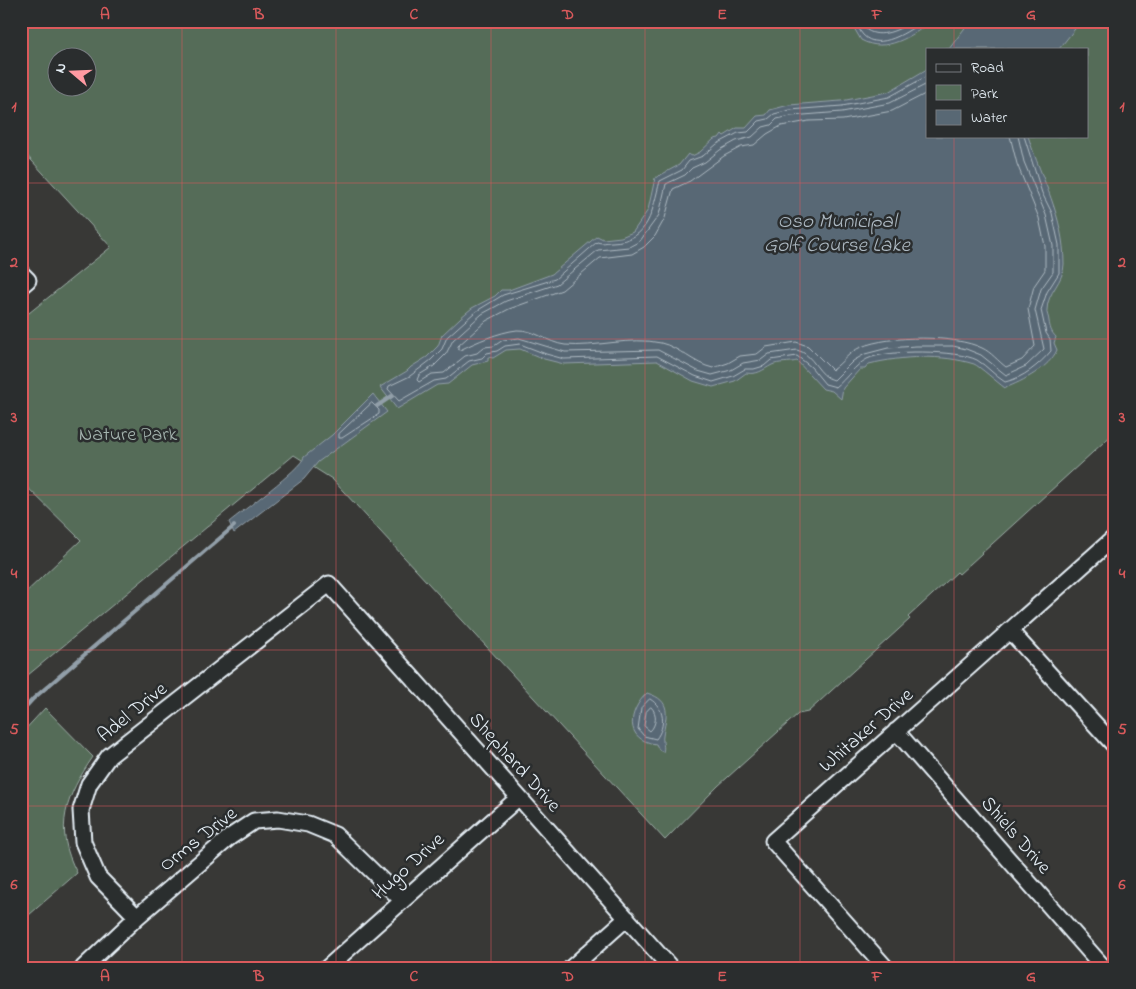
<svg xmlns="http://www.w3.org/2000/svg" width="1136" height="989" font-family="'Indie Flower',sans-serif">
  <style>
    .green { fill: #546c58; stroke: #9eaea8; fill-rule: evenodd }
    .water { fill: #586874; stroke: #929fa9 }
    .lines { fill: none; stroke-linecap: round; stroke-linejoin: round }
    .shore { stroke: #aebac3; stroke-width: 1 }
    .stream { stroke: #929fa9; stroke-width: 4 }
    .minor-casing { stroke: #e8f1f8; stroke-width: 19 }
    .minor { stroke: #2a2d2e; stroke-width: 15 }
    .grid { fill: none; stroke: #da5a5c; stroke-width: 1; stroke-opacity: 0.55 }
    .labels { text-anchor: middle; dominant-baseline: central; stroke-width: 5; stroke-linejoin: round; paint-order: stroke }
    .park-label { font-size: 20px; fill: #a5b5b0; stroke: #2a2d2e }
    .street-label { font-size: 20px; fill: #e8f1f8; stroke: #2a2d2e }
    .water-label { font-size: 21px; font-style: italic; fill: #aebac3; stroke: #2a2d2e }
    .neatline { fill: none; stroke: #da5a5c; stroke-width: 2 }
    .grid-label { font-size: 16px; text-anchor: middle; font-weight: bold; fill: #da5a5c }
  </style>
  <rect width="100%" height="100%" fill="#383836"/>
  <filter id="ink" filterUnits="userSpaceOnUse"><feTurbulence type="fractalNoise" baseFrequency=".02" numOctaves="2"/><feDisplacementMap in="SourceGraphic" scale="10" xChannelSelector="R" yChannelSelector="G"/><feConvolveMatrix kernelMatrix="1 2 1 2 8 2 1 2 1" color-interpolation-filters="sRGB"/></filter>
  <g filter="url(#ink)">
    <!-- green -->
    <path class="green" d="M 21,21 L 1115,21 L 1115,432 L 959,574 L 957,572 L 908,617 L 910,619 L 808,712 L 798,714 L 718,786 L 665,840 L 332,479 L 294,455 L 22,680 L 21,597 L 81,540 L 21,481 L 21,314 L 29,313 L 111,247 L 21,149 ZM 927,49 L 1087,49 L 1087,136 L 927,136 ZM 58,58 L 88,58 L 88,88 L 58,88 Z
      M 45,708 L 93,757 C 66,796 53,828 77,873 L 21,922 L 21,734 Z"/>
    <!-- water -->
    <path class="water" d="M 850,21 L 932,21 C 912,36 886,54 861,40 Z
      M 970,21 L 1087,21 L 1083,25 L 1078,25 L 1059,49 L 949,49 Z
      M 927,69 L 927,136 L 1028,136 C 1042,181 1064,216 1064,264 C 1064,282 1047,292 1047,310 C 1046,313 1049,317 1049,321 C 1050,328 1051,332 1056,337 L 1054,343 L 1057,350 C 1049,368 1023,381 1005,388 C 998,383 979,366 974,364 C 942,354 903,356 869,364 L 865,369 L 860,369 L 843,388 L 841,399 L 832,391 L 823,389 L 797,361 C 790,363 778,362 772,365 C 762,370 758,375 746,373 L 735,381 L 713,387 L 693,381 L 657,361 L 564,364 L 544,359 L 520,349 L 506,350 L 493,358 L 488,357 L 488,361 L 472,365 L 448,384 L 437,385 L 397,409 L 380,387 L 407,371 L 411,367 L 427,357 L 438,346 L 442,335 L 460,318 L 472,308 L 495,296 L 501,290 L 509,290 L 552,274 L 597,236 L 603,239 L 621,237 L 633,232 L 648,210 L 655,178 L 679,165 L 688,154 L 692,156 L 700,152 L 714,139 L 719,138 L 722,134 L 724,136 L 737,128 L 746,128 L 757,116 L 766,115 L 770,110 L 789,105 L 841,101 L 888,92 Z
      M 373,394 L 387,412 L 318,462 L 304,479 L 234,533 L 229,522 C 242,511 301,469 304,457 L 332,435 Z
      M 647,693 C 673,701 666,715 663,736 C 662,742 665,747 663,752 L 659,750 L 656,744 C 624,740 628,711 647,693 Z"/>
    <g class="lines">
      <!-- shore -->
      <path class="shore" d="M 856,21 C 859,26 859,31 863,35 C 879,52 909,31 923,21
        M 864,21 L 867,30 C 880,39 900,30 912,21
        M 927,76 L 889,97 L 842,106 L 790,110 L 774,114 L 768,119 L 759,121 L 748,132 L 738,133 L 717,144 L 703,156 L 689,161 L 682,170 L 660,181 C 652,210 650,241 612,242 C 606,242 603,244 597,242 L 555,279 L 503,295 L 475,312 L 447,337 L 442,349 L 431,360 L 410,376 L 389,386 L 388,389 L 399,401 L 434,381 L 446,379 L 469,361 L 482,358 L 487,353 L 497,351 L 505,346 L 520,344 L 546,354 L 564,359 L 657,356 L 695,376 L 713,382 L 733,376 L 745,369 L 754,369 L 764,366 L 771,360 L 797,356 L 811,367 L 825,384 L 836,387 C 847,378 854,366 867,359 C 888,349 957,350 977,360 C 987,366 995,376 1005,382 C 1023,378 1039,365 1051,351 L 1050,339 L 1046,333 L 1041,310 L 1047,292 L 1059,273 L 1059,245 L 1052,213 L 1042,193 L 1024,136
        M 927,84 L 890,103 L 842,112 L 791,116 L 777,119 L 771,125 L 763,127 L 752,137 L 736,141 L 720,150 L 705,162 L 692,168 L 685,175 L 666,184 L 659,215 L 640,241 L 629,247 L 598,250 L 557,284 L 506,301 L 482,314 L 453,340 L 446,354 L 434,366 L 419,375 L 417,380 L 419,382 L 432,374 L 444,373 L 465,356 L 477,353 L 484,347 L 494,346 L 503,340 L 519,338 L 565,352 L 658,350 L 698,371 L 712,375 L 731,370 L 743,363 L 761,360 L 769,354 L 797,350 C 814,354 818,377 834,380 L 853,361 L 865,354 L 888,348 L 916,346 L 953,346 L 966,349 L 981,355 L 1006,375 L 1026,366 L 1044,349 L 1035,310 L 1041,289 L 1053,272 L 1053,246 L 1046,215 L 1024,162 L 1018,136
        M 927,93 L 892,111 L 843,120 L 809,121 L 781,126 L 767,134 L 754,145 L 741,147 L 724,156 L 690,181 L 673,189 L 665,218 L 655,236 L 644,247 L 632,254 L 600,258 L 562,290 L 509,309 L 486,321 L 458,346 L 458,349 L 460,350 C 476,342 499,332 517,330 C 534,329 548,343 565,345 C 596,348 630,336 661,343 C 679,347 694,364 713,368 L 728,363 L 740,356 L 757,354 L 766,347 L 796,342 L 808,346 L 832,370 C 842,363 849,352 861,347 C 889,335 956,335 982,348 C 991,352 998,361 1006,367 L 1022,360 L 1035,346 L 1028,309 L 1034,286 L 1045,270 L 1045,246 L 1039,218 L 1017,164 L 1010,136
        M 372,403 L 379,410 L 379,414 L 342,438 L 339,438 L 339,434 Z
        M 650,699 C 665,708 666,726 656,739 L 644,736 L 638,729 L 641,708 Z
        M 651,707 C 658,713 656,726 650,731 L 644,726 L 646,712 Z"/>
      <!-- stream -->
      <path class="stream" d="M 377,406 L 392,396
        M 21,712 L 33,699 L 234,526"/>
      <!-- minor casing -->
      <g class="minor-casing">
        <path id="minor" d="M 21,273 L 28,280 L 21,286
          M 1011,632 L 1115,746
          M 896,731 L 1104,968
          M 137,917 L 98,877 L 83,842 L 81,810 L 89,784 L 109,756 L 329,584 L 671,968
          M 83,968 L 137,917 L 230,837 L 254,821 L 278,819 L 308,824 L 335,835 L 402,900
          M 327,968 L 518,798
          M 571,968 L 627,918
          M 886,968 L 773,841 L 1115,537"/>
      </g>
      <!-- minor -->
      <use href="#minor" class="minor"/>
    </g>
  </g>
  <!-- grid -->
  <path class="grid" d="M 182,21 L 182,968M 336,21 L 336,968M 491,21 L 491,968M 645,21 L 645,968M 800,21 L 800,968M 954,21 L 954,49M 954,136 L 954,968M 21,183 L 1115,183M 21,339 L 1115,339M 21,495 L 1115,495M 21,650 L 1115,650M 21,806 L 1115,806"/>
  <g class="labels">
    <!-- park labels -->
    <g class="park-label">
      <text x="128" y="435">Nature Park</text>
    </g>
    <!-- street labels -->
    <g class="street-label">
      <text transform="translate(133 713) rotate(-39)">Adel Drive</text>
      <text transform="translate(867 731) rotate(-41)">Whitaker Drive</text>
      <text transform="translate(514 763) rotate(48)">Shephard Drive</text>
      <text transform="translate(1015 836) rotate(49)">Shiels Drive</text>
      <text transform="translate(199 840) rotate(-38)">Orms Drive</text>
      <text transform="translate(409 867) rotate(-42)">Hugo Drive</text>
    </g>
    <!-- water labels -->
    <g class="water-label">
      <text x="837" y="222">Oso Municipal<tspan x="837" dy="24">Golf Course Lake</tspan></text>
    </g>
  </g>
  <!-- margin -->
  <rect width="1136" height="989" fill="none" stroke="#2a2d2e" stroke-width="55"/>
  <!-- legend -->
  <rect x="926" y="48" width="162" height="90" fill="#2a2d2e" stroke="#767b7f"/>
  <rect x="936" y="64" width="25" height="8" fill="#2a2d2e" stroke="#767b7f"/>
  <text x="971" y="72" font-size="15" fill="#e8f1f8">Road</text>
  <rect x="936" y="85" width="25" height="15" fill="#546c58" stroke="#767b7f"/>
  <text x="971" y="98" font-size="15" fill="#e8f1f8">Park</text>
  <rect x="936" y="110" width="25" height="15" fill="#586874" stroke="#767b7f"/>
  <text x="971" y="122" font-size="15" fill="#e8f1f8">Water</text>
  <!-- north arrow -->
  <g transform="translate(72 72) rotate(289)"><circle r="24" fill="#2a2d2e" stroke="#767b7f"/>
  <path d="M0-4L9 19L0 12L-9 19Z" fill="#ff9aa2"/>
  <text y="-8" font-size="14" font-weight="bold" text-anchor="middle" fill="#e8f1f8">N</text>
  </g>
  <rect x="28" y="28" width="1080" height="934" class="neatline"/>
  <g class="grid-label">
    <text x="105" y="19">A</text>
    <text x="259" y="19">B</text>
    <text x="414" y="19">C</text>
    <text x="568" y="19">D</text>
    <text x="722" y="19">E</text>
    <text x="877" y="19">F</text>
    <text x="1031" y="19">G</text>
    <text x="14" y="111">1</text>
    <text x="1122" y="111">1</text>
    <text x="14" y="267">2</text>
    <text x="1122" y="267">2</text>
    <text x="14" y="422">3</text>
    <text x="1122" y="422">3</text>
    <text x="14" y="578">4</text>
    <text x="1122" y="578">4</text>
    <text x="14" y="734">5</text>
    <text x="1122" y="734">5</text>
    <text x="14" y="889">6</text>
    <text x="1122" y="889">6</text>
    <text x="105" y="981">A</text>
    <text x="259" y="981">B</text>
    <text x="414" y="981">C</text>
    <text x="568" y="981">D</text>
    <text x="722" y="981">E</text>
    <text x="877" y="981">F</text>
    <text x="1031" y="981">G</text>
  </g>
</svg>
